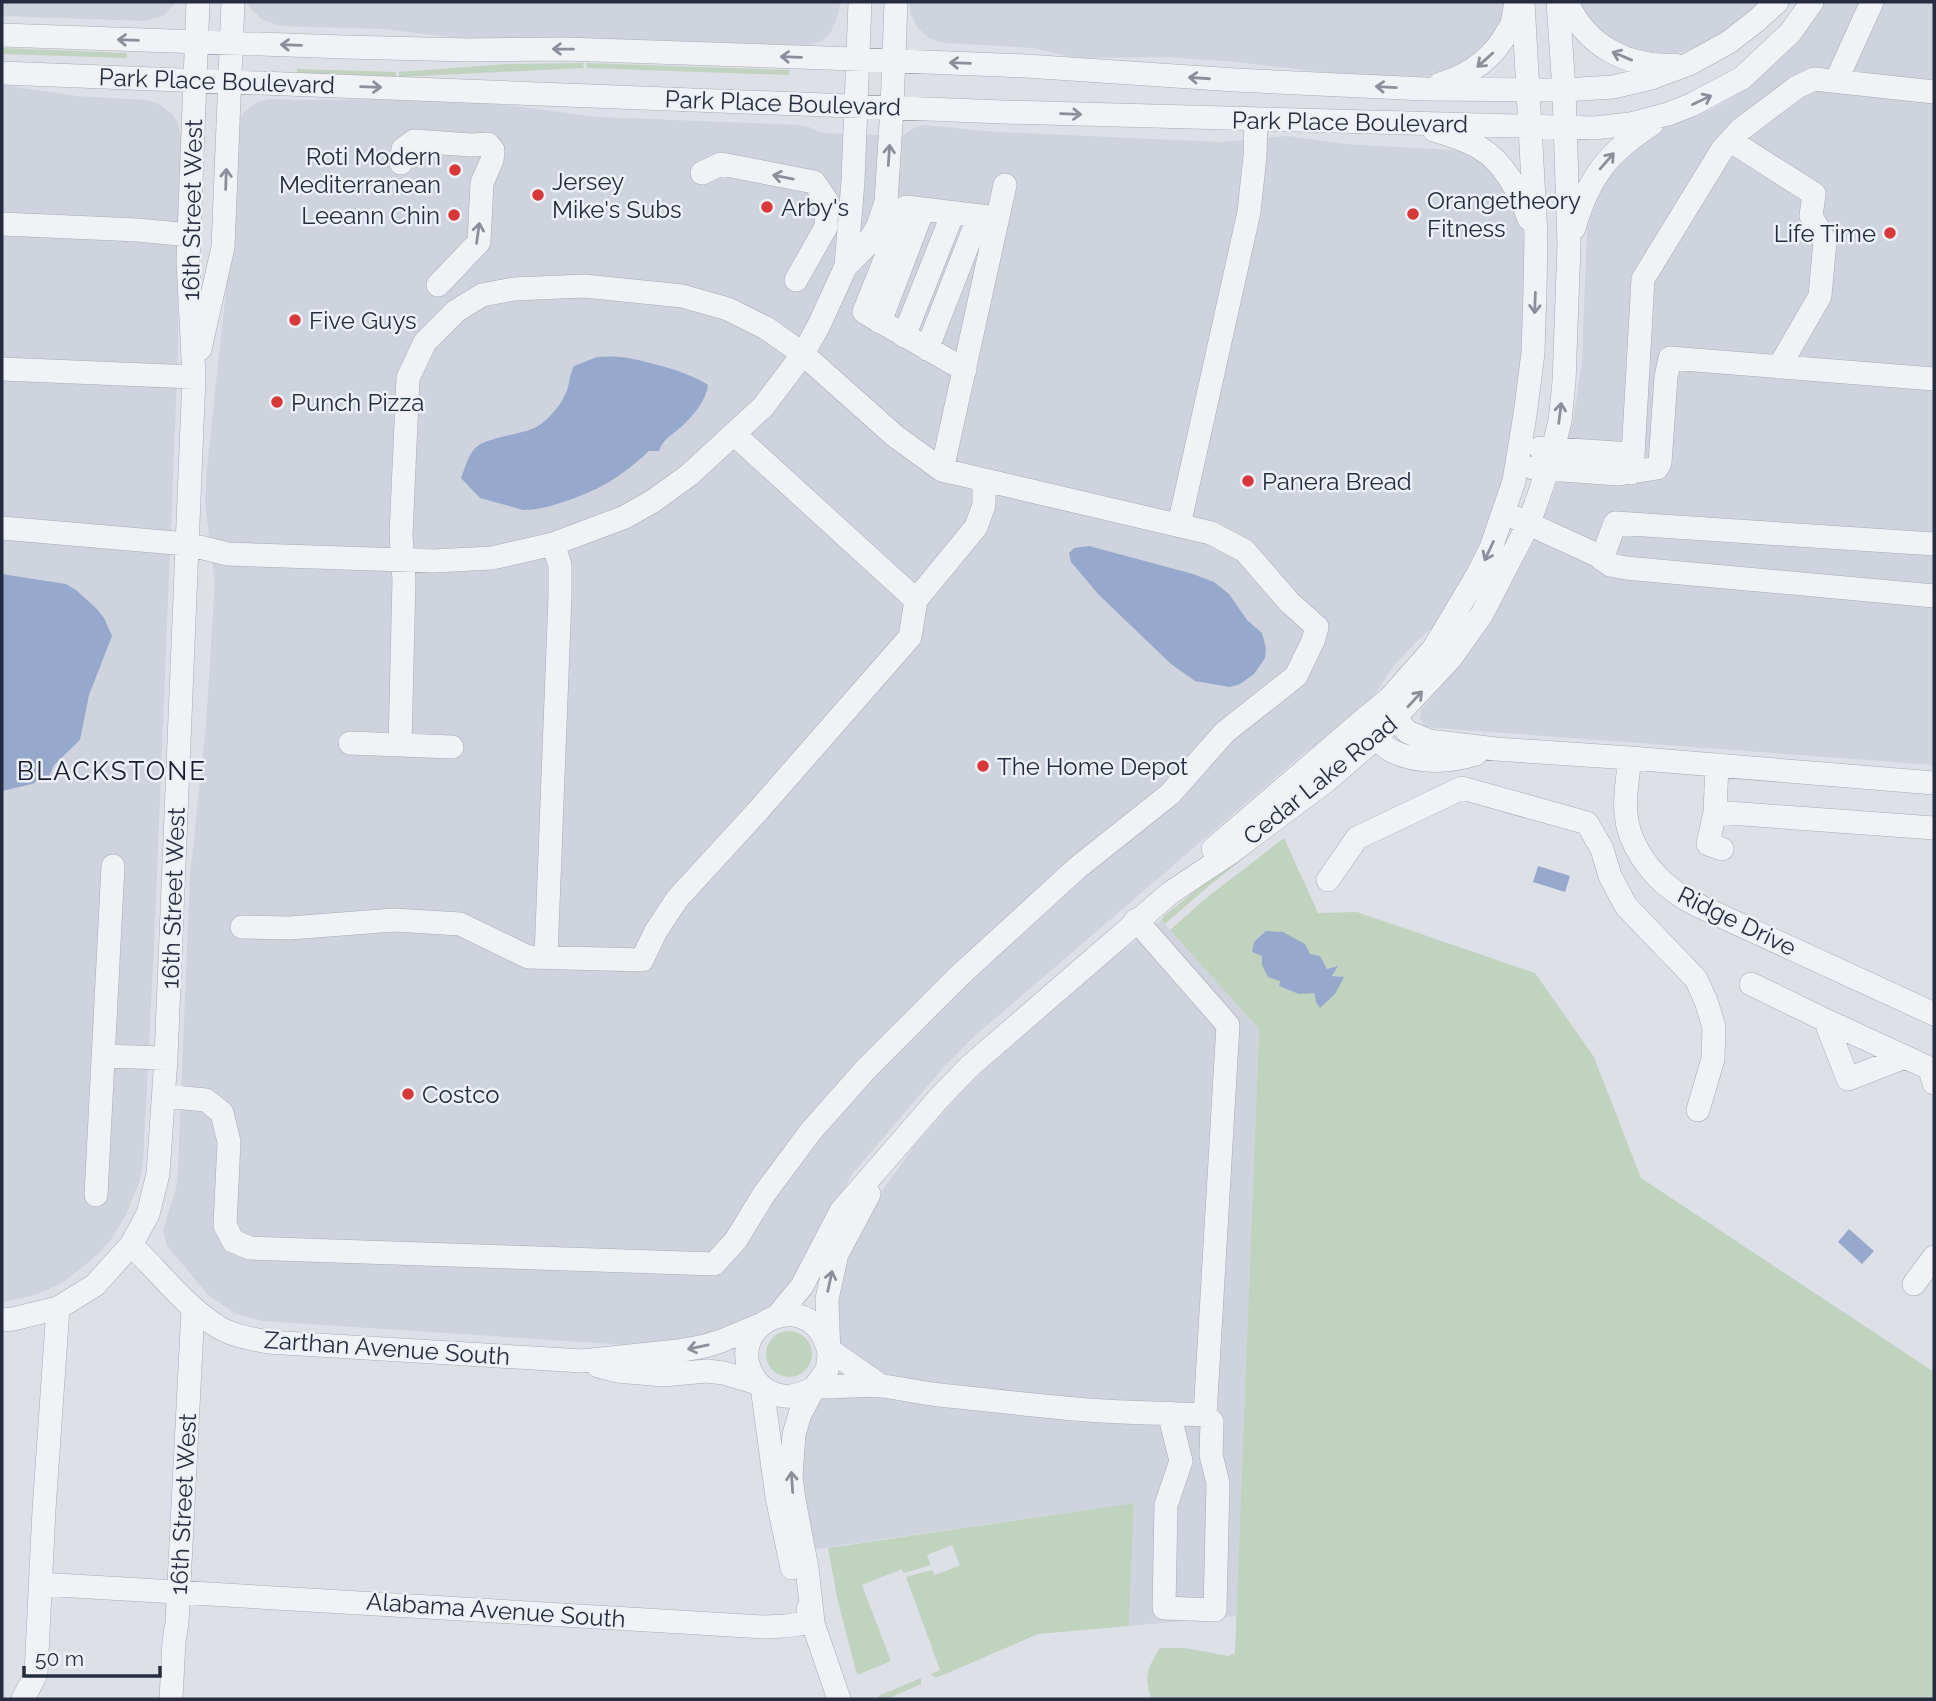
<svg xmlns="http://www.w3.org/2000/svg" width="1936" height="1701" font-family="Raleway,sans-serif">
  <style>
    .built { fill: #cfd3de }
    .green { fill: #c0d3be; fill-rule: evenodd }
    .water { fill: #96a8cb }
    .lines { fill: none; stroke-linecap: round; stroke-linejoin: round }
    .minor-casing { stroke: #a7aab6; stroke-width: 24 }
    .minor { stroke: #f1f2f6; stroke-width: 23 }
    .oneway { stroke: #8c8f9b }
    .poi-dot { fill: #d7393a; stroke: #edf0f6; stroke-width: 2.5 }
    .labels { text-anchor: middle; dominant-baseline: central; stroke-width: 5; stroke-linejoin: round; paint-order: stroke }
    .street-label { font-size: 24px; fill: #262c40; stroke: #edf0f6 }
    .poi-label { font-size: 24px; fill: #262c40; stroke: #edf0f6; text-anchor: start }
    .neighbourhood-label { font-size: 26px; letter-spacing: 2px; fill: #181d31; stroke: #edf0f6 }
  </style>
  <rect width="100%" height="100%" fill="#dee0e8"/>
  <!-- built -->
  <path class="built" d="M 2,2 L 176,2 L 165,15 L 145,21 L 2,16 Z
    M 246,2 L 840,2 L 839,12 L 830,34 L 823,40 L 808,46 L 466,39 L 383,29 L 280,26 L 263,20 L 250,8 Z
    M 909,2 L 1508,2 L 1497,32 L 1475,57 L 1436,76 L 1414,77 L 1355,76 L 1237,62 L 1165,57 L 1075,58 L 1034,48 L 944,43 L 929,38 L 917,27 L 911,15 Z
    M 1576,2 L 1760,2 L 1738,22 L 1703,45 L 1687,51 L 1659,56 L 1623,49 L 1593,27 Z
    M 1824,2 L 1934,2 L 1934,765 L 1424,727 L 1420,718 L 1421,710 L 1467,655 L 1504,598 L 1535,538 L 1554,491 L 1572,425 L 1578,389 L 1582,360 L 1587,228 L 1593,205 L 1610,172 L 1656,131 L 1714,108 L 1750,86 L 1788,51 L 1803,34 Z
    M 2,85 L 77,96 L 147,100 L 158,103 L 173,115 L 178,124 L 182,139 L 178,263 L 178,353 L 154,947 L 143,1164 L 139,1183 L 126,1215 L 110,1241 L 96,1256 L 65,1281 L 49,1289 L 32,1296 L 2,1302 Z
    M 271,99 L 306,100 L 391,99 L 483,102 L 598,117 L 799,125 L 809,127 L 822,133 L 902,136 L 916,127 L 923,125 L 997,132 L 1220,142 L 1288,136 L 1345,144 L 1453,150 L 1468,152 L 1475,156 L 1496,175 L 1519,216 L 1523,230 L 1525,255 L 1521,355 L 1504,481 L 1481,552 L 1442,619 L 1416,642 L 1392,668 L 1369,704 L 1338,732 L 1304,753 L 977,1034 L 942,1069 L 852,1174 L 810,1258 L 778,1300 L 753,1317 L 709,1334 L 652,1345 L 626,1345 L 262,1321 L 236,1314 L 208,1295 L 167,1246 L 163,1230 L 176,1188 L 178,1169 L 190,876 L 206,726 L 215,583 L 205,504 L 207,467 L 229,263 L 239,120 L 244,112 L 250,107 L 260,101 Z
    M 1161,920 L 1259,1029 L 1237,1616 L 1129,1626 L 1134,1503 L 809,1550 L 798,1449 L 838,1279 L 864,1216 L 915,1145 L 959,1095 L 991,1063 L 1121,949 L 1131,945 Z"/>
  <!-- green -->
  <path class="green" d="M 2,48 L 127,53 L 127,58 L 2,54 Z
    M 583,63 L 584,68 L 399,77 L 399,72 L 507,64 Z
    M 586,63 L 789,70 L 789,75 L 587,68 Z
    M 297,69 L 396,72 L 396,77 L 297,74 Z
    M 1278,825 L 1280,829 L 1204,890 L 1165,924 L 1161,920 L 1165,915 Z
    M 1284,838 L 1318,913 L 1357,912 L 1535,973 L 1594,1057 L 1641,1178 L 1934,1372 L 1934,1699 L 1152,1699 C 1143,1678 1148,1667 1160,1648 L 1185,1648 L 1228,1656 L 1235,1653 L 1259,1029 L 1170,930 L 1205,899 ZM 1262,955 L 1327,969 L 1337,967 L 1332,976 L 1343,977 L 1316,1002 L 1314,993 L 1279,986 L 1280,981 L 1262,965 Z
    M766 1354a23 23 0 1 1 46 0a23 23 0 1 1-46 0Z
    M 1134,1503 L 1129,1626 L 1038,1634 L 936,1678 L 931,1674 L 940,1670 L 906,1577 L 932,1570 L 935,1575 L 960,1565 L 952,1545 L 927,1555 L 931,1565 L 904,1573 L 902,1569 L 862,1585 L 891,1661 L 857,1675 L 838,1602 L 828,1548 Z
    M 921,1678 L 921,1684 L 887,1699 L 878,1699 L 878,1696 Z"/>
  <!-- water -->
  <path class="water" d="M 597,357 C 604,357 612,356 619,357 C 638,358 695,374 708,385 C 706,401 693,416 681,427 C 672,435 663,439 659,451 L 649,451 C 620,478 598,491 560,503 C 548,507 536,510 523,510 L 480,498 L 461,478 C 465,468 468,456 475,448 C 490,435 521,436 538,426 C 551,418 564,401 568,387 C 570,378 570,375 574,366 Z
    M 1089,546 L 1193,574 L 1214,582 L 1229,594 L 1247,620 L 1262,633 L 1266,648 L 1265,658 L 1254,674 L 1240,684 L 1230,687 L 1195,681 L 1171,664 L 1099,595 L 1071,562 L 1069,553 L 1074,548 Z
    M 2,574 L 66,584 L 76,590 L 97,609 L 104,618 L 112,636 L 89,695 L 80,740 L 54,765 L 50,775 L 32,784 L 2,791 Z
    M 1538,866 L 1570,876 L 1565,892 L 1533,882 Z
    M 1266,931 L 1283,932 L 1305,944 L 1310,954 L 1320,956 L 1327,969 L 1338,966 L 1332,976 L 1344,977 L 1335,994 L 1320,1008 L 1316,1002 L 1314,993 L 1299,994 L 1279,986 L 1280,981 L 1268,977 L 1262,965 L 1262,956 L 1252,952 L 1254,942 Z
    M 1849,1229 L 1874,1251 L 1862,1264 L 1838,1242 Z"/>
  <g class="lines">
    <!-- minor casing -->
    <g class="minor-casing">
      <path id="minor" d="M 1567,2 C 1586,46 1628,68 1675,65
        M 2,35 L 344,47 L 468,50 L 565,49 L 827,58 L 1026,66 L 1235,80 L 1425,89 L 1564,90 L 1613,87 L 1651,78 L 1689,64 L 1729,42 L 1756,21 L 1777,2
        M 2,73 L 1003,112 L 1594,128 L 1630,124 L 1668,114 L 1691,105 L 1742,78 L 1790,33 L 1812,2
        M 1836,81 L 1872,2
        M 1440,84 C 1471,75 1494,58 1509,29 C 1514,22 1514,10 1516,2
        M 1434,130 C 1449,135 1467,140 1480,148 C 1505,163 1519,192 1529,219
        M 1731,141 L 1814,194 L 1811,216 L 1825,241 L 1820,296 L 1779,367
        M 401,163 L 403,149 L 414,141 L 471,145 L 488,144 L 493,150 L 492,160 L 482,183 L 479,242 L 438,285
        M 702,173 L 721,164 L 814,182 L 827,201 L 826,227 L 796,280
        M 2,224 L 138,230 L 189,235
        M 1574,228 C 1589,177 1607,153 1652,124
        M 846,266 L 853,181 L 860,2
        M 880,322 L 923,209
        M 904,336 L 953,213
        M 200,349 L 223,247 L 233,2
        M 927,349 L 979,216
        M 2,369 L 194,377
        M 965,370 L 864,312 L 906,207 L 997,218
        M 734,434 L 916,600
        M 1540,448 L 1632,454
        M 1533,468 L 1619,474 L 1657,468 L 1660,463 L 1666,377 L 1670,358 L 1934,379
        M 942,470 L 1005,185
        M 1632,473 L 1643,279 L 1722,150 L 1740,130 L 1797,87 L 1814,79 L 1934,92
        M 1516,518 L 1597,555 L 1610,565 L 1626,568 L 1934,596
        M 1179,525 L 1249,212 L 1255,156 L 1256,120
        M 2,528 L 187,544 L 228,554 L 433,561 L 492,558 L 553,544 L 625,517 L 653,501 L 689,475 L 763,407 L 803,354 L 819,325 L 846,266 L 866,246 L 878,226 L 886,202 L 892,108 L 896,2
        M 1602,559 L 1615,523 L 1934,544
        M 1386,711 L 1408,732 L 1429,741 L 1496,749 L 1630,758
        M 1367,728 C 1375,736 1383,747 1392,751 C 1419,764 1449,762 1476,754
        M 350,743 L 452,747
        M 1717,765 L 1715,812 L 1708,844 L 1722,849
        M 1934,783 L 1630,758 C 1628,777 1624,795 1626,814 C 1628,843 1650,874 1674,891 C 1681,897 1690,901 1697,905 L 1934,1014
        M 1715,812 L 1934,828
        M 1213,849 L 1361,722 L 1389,699 L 1434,648 L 1477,576 L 1491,548 L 1514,481 L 1525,415 L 1533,353 L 1535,290 L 1536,235 L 1523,2
        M 1328,880 L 1357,838 L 1462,788 L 1587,823 L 1602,849 L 1610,876 L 1626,906 L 1696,979 L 1706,1001 L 1714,1027 L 1713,1059 L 1698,1110
        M 1136,920 L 1228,1025 L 1205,1415 L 1212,1422 L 1211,1455 L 1218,1483 L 1215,1610 L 1164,1608 L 1166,1505 L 1181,1461 L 1169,1413
        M 242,927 L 290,928 L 394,920 L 460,924 L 528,957 L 642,960 L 656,931 L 677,899 L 756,813 L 910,637 L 916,600 L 976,527 L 984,505 L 984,481
        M 546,957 L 560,596 L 560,565 L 553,544
        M 1751,984 L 1825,1020 L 1929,1068 L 1934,1083
        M 1825,1020 L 1848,1079 L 1905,1057
        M 103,1056 L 166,1058
        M 164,1096 L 206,1100 L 222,1113 L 229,1142 L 225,1225 L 233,1241 L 250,1248 L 714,1264 L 736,1240 L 764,1194 L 811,1131 L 866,1069 L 959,976 L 1077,868 L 1170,794 L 1225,732 L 1296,676 L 1313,641 L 1317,627 L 1289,602 L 1245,551 L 1211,533 L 942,470 L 895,436 L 803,354 L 766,328 L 728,309 L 682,296 L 584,286 L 514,289 L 482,295 L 456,311 L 425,342 L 408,378 L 401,535 L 404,580 L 400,745
        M 96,1195 L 113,866
        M 131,1245 C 160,1272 185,1307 220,1328 C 234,1336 252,1339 268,1342 L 582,1361 L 678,1351 L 705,1346 L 721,1341 L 762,1324
        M 1914,1284 L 1934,1257
        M 778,1315 L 802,1286 L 841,1211 L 940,1097 L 970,1066 L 1170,893 L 1230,853 L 1325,782 L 1376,738 L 1450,659 L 1482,614 L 1529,523 L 1548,469 L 1560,421 L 1564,382 L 1569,244 L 1564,90 L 1558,2
        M 2,1320 L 13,1319 L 58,1308 L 95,1285 L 131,1245 L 148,1214 L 158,1174 L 166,1058 L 194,377 L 188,261 L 198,2
        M 828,1349 C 810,1283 723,1324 753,1376 C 759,1387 770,1394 783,1396 C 798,1398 809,1388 823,1387 C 842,1387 863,1384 882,1386 C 901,1388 920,1393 940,1395 C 989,1400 1039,1406 1088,1410 C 1127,1413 1166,1413 1205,1415
        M 828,1349 L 880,1385
        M 598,1366 L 617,1371 L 663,1375 L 707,1371 L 724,1373 L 757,1383
        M 762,1387 L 777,1497 L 792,1568
        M 40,1584 L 765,1627 L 786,1626 L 813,1622
        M 808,1609 L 839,1699
        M 813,1622 L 807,1568 L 794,1500 L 791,1477 L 794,1434 L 800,1414 L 814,1388 L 827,1370 L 829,1356 L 827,1299 L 837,1254 L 869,1194
        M 23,1699 L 36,1674 L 44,1510 L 58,1308
        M 171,1699 L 174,1641 L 177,1623 L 193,1309"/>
    </g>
    <!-- minor -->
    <use href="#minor" class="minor"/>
  </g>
  <!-- one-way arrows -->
  <defs><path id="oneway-shaft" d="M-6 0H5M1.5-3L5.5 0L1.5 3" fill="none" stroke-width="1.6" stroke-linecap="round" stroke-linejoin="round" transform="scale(1.75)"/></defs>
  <g class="oneway">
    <use href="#oneway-shaft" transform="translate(128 40) rotate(-178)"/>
    <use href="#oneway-shaft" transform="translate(291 45) rotate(-178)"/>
    <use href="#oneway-shaft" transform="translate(563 49) rotate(-179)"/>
    <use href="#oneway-shaft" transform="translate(1622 56) rotate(-157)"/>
    <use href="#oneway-shaft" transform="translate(791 57) rotate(-178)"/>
    <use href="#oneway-shaft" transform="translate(1485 60) rotate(138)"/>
    <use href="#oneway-shaft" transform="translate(960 63) rotate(-178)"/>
    <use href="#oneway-shaft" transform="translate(1199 78) rotate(-176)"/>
    <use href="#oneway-shaft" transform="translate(371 87) rotate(2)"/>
    <use href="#oneway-shaft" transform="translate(1386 87) rotate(-177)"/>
    <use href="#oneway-shaft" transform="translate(1702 100) rotate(-26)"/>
    <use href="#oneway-shaft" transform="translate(1071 114) rotate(2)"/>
    <use href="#oneway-shaft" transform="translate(889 155) rotate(-86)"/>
    <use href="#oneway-shaft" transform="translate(1607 161) rotate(-49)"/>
    <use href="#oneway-shaft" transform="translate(783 177) rotate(-169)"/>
    <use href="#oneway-shaft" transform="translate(226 179) rotate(-88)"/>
    <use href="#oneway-shaft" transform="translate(478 233) rotate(-82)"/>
    <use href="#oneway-shaft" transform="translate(1535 303) rotate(92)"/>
    <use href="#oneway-shaft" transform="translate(1560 413) rotate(-83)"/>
    <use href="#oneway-shaft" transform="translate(1489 551) rotate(115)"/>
    <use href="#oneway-shaft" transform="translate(1415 699) rotate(-47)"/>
    <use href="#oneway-shaft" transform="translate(830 1281) rotate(-78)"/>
    <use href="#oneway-shaft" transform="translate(698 1347) rotate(168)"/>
    <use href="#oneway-shaft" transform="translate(792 1482) rotate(-94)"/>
  </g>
  <!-- markers -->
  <g class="poi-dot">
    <circle cx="455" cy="170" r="7"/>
    <circle cx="538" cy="195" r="7"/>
    <circle cx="767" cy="207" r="7"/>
    <circle cx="1413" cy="214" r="7"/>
    <circle cx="454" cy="215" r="7"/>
    <circle cx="1890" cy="233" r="7"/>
    <circle cx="295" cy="320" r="7"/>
    <circle cx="277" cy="402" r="7"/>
    <circle cx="1248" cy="481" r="7"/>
    <circle cx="983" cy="766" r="7"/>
    <circle cx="408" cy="1094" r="7"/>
  </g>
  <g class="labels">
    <!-- street labels -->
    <g class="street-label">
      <text transform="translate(217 81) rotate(2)">Park Place Boulevard</text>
      <text transform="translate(783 103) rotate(2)">Park Place Boulevard</text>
      <text transform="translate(1350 122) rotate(1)">Park Place Boulevard</text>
      <text transform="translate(192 210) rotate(-89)">16th Street West</text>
      <text transform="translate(1320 780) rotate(-39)">Cedar Lake Road</text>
      <text transform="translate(173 898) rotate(-88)">16th Street West</text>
      <text transform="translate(1737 921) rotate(26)">Ridge Drive</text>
      <text transform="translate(387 1348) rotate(4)">Zarthan Avenue South</text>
      <text transform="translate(183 1504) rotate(-87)">16th Street West</text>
      <text transform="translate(496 1610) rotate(4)">Alabama Avenue South</text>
    </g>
    <!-- poi labels -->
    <g class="poi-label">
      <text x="441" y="156" text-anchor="end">Roti Modern<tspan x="441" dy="28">Mediterranean</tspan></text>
      <text x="552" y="181">Jersey<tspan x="552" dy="28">Mike's Subs</tspan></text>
      <text x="1427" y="200">Orangetheory<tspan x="1427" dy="28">Fitness</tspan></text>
      <text x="781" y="207">Arby's</text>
      <text x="440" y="215" text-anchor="end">Leeann Chin</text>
      <text x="1876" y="233" text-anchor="end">Life Time</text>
      <text x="309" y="320">Five Guys</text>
      <text x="291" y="402">Punch Pizza</text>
      <text x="1262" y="481">Panera Bread</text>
      <text x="997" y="766">The Home Depot</text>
      <text x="422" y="1094">Costco</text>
    </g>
    <!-- neighbourhood labels -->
    <g class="neighbourhood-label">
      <text x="112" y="771">BLACKSTONE</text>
    </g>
  </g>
  <!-- border -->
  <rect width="1936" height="1701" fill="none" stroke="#262c40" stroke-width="7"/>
  <!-- scale -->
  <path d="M24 1666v10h136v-10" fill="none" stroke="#262c40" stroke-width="3.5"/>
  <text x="35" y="1666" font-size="21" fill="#262c40" stroke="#edf0f6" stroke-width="5" paint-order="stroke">50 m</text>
</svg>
